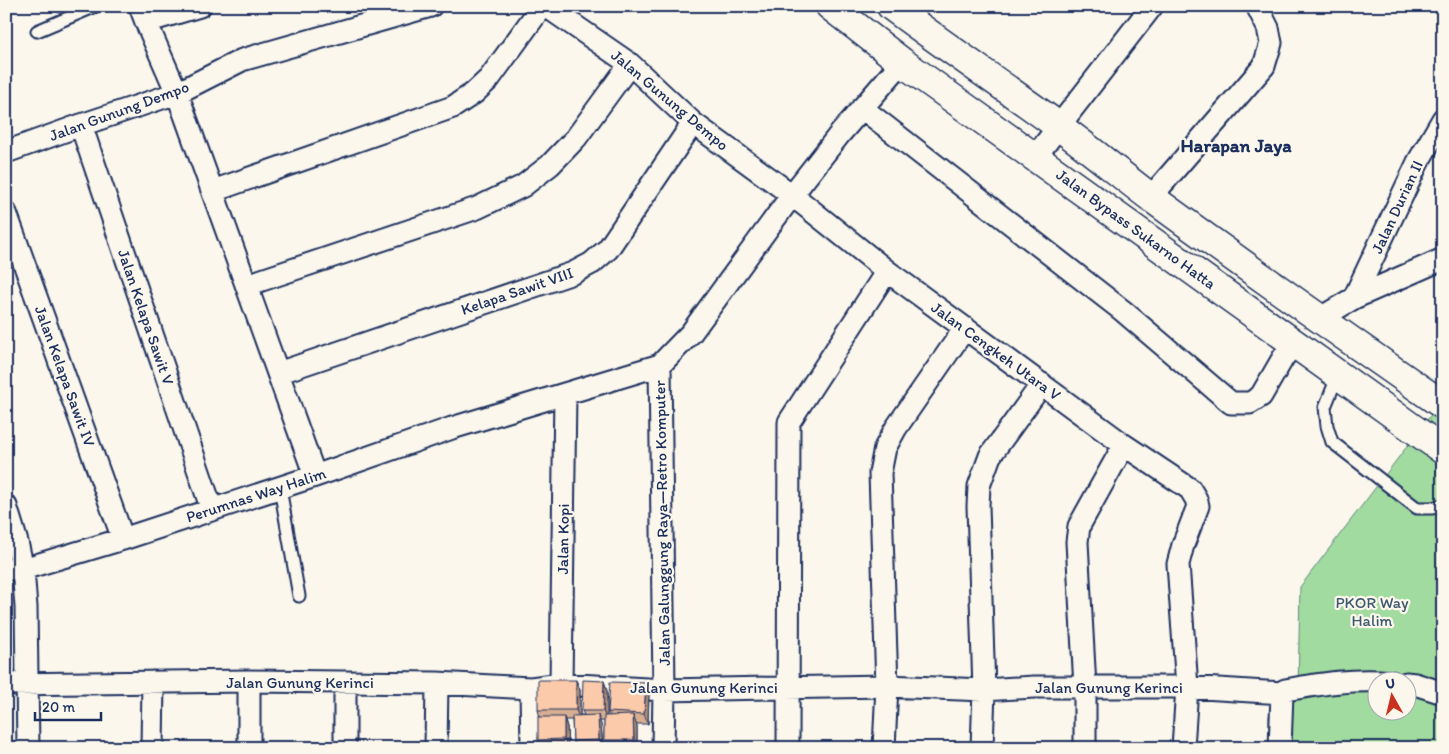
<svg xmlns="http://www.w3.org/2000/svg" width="1449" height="754" font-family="Itim,sans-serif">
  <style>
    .green { fill: #a2db9f; stroke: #5e857e; fill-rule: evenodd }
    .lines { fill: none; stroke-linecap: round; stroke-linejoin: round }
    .lane-casing { stroke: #1b2f5e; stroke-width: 15 }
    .street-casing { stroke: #1b2f5e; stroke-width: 25 }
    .highway-casing { stroke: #1b2f5e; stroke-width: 31 }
    .lane { stroke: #fbf7ec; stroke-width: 11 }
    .street { stroke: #fbf7ec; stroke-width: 21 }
    .highway { stroke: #fbf7ec; stroke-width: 28 }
    .wall { fill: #d7ae92; stroke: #1b2f5e }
    .shaded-wall { fill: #af8d77; stroke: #1b2f5e }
    .building { fill: #facaaa; stroke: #1b2f5e }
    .labels { text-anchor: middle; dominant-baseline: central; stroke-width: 4.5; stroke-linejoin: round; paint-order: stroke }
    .street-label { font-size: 16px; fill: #1b2f5e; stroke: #fbf7ec }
    .park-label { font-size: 16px; fill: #3d5a6e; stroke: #fbf7ec }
    .quarter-label { font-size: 19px; font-weight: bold; fill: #1b2f5e; stroke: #fbf7ec }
  </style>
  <rect width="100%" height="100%" fill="#fbf7ec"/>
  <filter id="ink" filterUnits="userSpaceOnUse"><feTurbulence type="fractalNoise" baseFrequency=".02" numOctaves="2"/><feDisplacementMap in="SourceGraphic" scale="10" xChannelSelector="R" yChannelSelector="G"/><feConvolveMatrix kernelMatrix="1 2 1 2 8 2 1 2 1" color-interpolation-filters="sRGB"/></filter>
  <g filter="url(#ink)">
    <!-- green -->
    <path class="green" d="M 1443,399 L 1443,748 L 1269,748 L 1269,716 L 1274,700 L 1298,692 L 1300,587 ZM 1376,682 L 1406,682 L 1406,712 L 1376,712 Z"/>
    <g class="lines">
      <!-- lane casing -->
      <g class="lane-casing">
        <path id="lane" d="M 37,31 L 96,6
          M 1338,375 L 1325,407 L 1327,426 L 1332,442 L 1417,508 L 1432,508 L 1443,505
          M 280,488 L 299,596"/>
      </g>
      <!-- street casing -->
      <g class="street-casing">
        <path id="street" d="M 140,6 L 146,22 L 177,93 L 315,476
          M 546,6 L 630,64 L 693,123 L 792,195 L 887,271 L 1124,445 L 1190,489 L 1196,499 L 1198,506 L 1183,545 L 1178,564 L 1187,687 L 1183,748
          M 146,22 L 200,6
          M 862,108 L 1123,311 L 1231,403 L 1250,403 L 1261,396 L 1283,358 L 1294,343
          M 81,125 L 212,510
          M 6,152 L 81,125 L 177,93 L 242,60 L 431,6
          M 1035,157 L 1152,6
          M 213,191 L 453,107 L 474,93 L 489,79 L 542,6
          M 1151,197 L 1264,66 L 1271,43 L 1268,28 L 1257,6
          M 6,213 L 123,539
          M 247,285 L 477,208 L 523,186 L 550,165 L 576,138 L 630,64
          M 1354,298 L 1418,162 L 1443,119
          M 1319,319 L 1354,298 L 1443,259
          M 278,373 L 573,273 L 592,263 L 608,249 L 693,123
          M 6,506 L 17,542 L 23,569 L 6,569
          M 345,683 L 345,748
          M 1406,683 L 1415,684 L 1443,693
          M 6,684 L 249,681 L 437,683 L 531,688 L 561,684 L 664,690 L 887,686 L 984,690 L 1034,687 L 1187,687 L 1282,693
          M 561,684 L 565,394
          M 531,688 L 532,748
          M 1282,693 L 1285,690 C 1320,684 1355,678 1391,682
          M 28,748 L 26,607 L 23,569 L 123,539 L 315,476 L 452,428 L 660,365
          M 152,748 L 153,682
          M 249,748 L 249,681
          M 436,748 L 437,683
          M 663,748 L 664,690 L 660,365 L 691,333 L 792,195 L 839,135 L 902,62
          M 788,748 L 789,422 L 887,271
          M 884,748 L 887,686 L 880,473 L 885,448 L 896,428 L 965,328
          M 982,748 L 984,690 L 978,506 L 979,486 L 990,456 L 1042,384
          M 1085,748 L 1085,687 L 1077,542 L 1079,526 L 1124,445
          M 1280,748 L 1282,693"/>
      </g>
      <!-- highway casing -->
      <g class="highway-casing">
        <path id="highway" d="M 830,6 L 902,62 L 1443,450
          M 891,6 C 946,47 1002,85 1057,125 C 1090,149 1121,175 1153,199 C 1249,269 1345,337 1443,405"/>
      </g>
      <!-- lane -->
      <use href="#lane" class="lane"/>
      <!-- street -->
      <use href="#street" class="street"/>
      <!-- highway -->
      <use href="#highway" class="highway"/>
    </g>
    <!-- wall -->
    <path class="wall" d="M 576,680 L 580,690 L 580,715 L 584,715 L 582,711 L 604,681 L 607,691 L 607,716 L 610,716 L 608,712 L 649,693 L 648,724 L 636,724 L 637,726 L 637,744 L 640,748 L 607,748 L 604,740 L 604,721 L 600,721 L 601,725 L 603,748 L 571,748 L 575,747 L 573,741 L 572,720 L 565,720 L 567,727 L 568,748 L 540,748 L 540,745 L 538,740 L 540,717 L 538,710 Z"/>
    <!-- shaded-wall -->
    <path class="shaded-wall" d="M 576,680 L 580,690 L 580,720 L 576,710 Z
      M 604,681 L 607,691 L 607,721 L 603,711 Z
      M 646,683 L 649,693 L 648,724 L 644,714 Z
      M 598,715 L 601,725 L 603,748 L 599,740 Z
      M 633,715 L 637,726 L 637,748 L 634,740 Z
      M 564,717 L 567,727 L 568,748 L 564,739 Z"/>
    <!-- building -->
    <path class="building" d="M 538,680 L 576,680 L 576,710 L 538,710 Z
      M 583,680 L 604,681 L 603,711 L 582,711 Z
      M 610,682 L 646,683 L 644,714 L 608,712 Z
      M 598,715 L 599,740 L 573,741 L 572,716 Z
      M 633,715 L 634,740 L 604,740 L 604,716 Z
      M 538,717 L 564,717 L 564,739 L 538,740 Z
      M 565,744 L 565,748 L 540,748 L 539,745 Z
      M 639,744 L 639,748 L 608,748 L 608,745 Z
      M 571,747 L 599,747 L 599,748 L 571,748 Z"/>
  </g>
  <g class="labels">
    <!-- street labels -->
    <g class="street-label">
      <text transform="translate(670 100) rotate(40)">Jalan Gunung Dempo</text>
      <text transform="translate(119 111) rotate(-20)">Jalan Gunung Dempo</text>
      <text transform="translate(1397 207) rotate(-65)">Jalan Durian II</text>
      <text transform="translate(1136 229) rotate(36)">Jalan Bypass Sukarno Hatta</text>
      <text transform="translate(517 291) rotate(-19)">Kelapa Sawit VIII</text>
      <text transform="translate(146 317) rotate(71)">Jalan Kelapa Sawit V</text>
      <text transform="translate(996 351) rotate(36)">Jalan Cengkeh Utara V</text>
      <text transform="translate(65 376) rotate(70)">Jalan Kelapa Sawit IV</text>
      <text transform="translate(256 495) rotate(-18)">Perumnas Way Halim</text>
      <text transform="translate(662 523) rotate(-91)">Jalan Galunggung Raya—Retro Komputer</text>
      <text transform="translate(563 539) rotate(-89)">Jalan Kopi</text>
      <text x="300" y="682">Jalan Gunung Kerinci</text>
      <text x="704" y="687">Jalan Gunung Kerinci</text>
      <text x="1109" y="687">Jalan Gunung Kerinci</text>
    </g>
    <!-- park labels -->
    <g class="park-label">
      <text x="1372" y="602">PKOR Way<tspan x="1372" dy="18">Halim</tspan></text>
    </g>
    <!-- quarter labels -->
    <g class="quarter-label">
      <text x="1236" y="145">Harapan Jaya</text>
    </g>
  </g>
  <!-- margin -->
  <rect width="1449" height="754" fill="none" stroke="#fbf7ec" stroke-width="25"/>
  <rect x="12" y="12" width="1424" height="729" fill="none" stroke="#1b2f5e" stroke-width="2" filter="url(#ink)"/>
  <!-- north arrow -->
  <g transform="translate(1392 696) rotate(352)"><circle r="24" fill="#fbf7ec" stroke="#a1a7b3"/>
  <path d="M0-4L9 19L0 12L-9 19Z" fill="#c8321e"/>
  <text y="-8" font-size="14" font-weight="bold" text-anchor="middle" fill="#1b2f5e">U</text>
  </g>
  <!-- scale -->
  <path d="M35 712v8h66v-8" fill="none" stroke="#1b2f5e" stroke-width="2.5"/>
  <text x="42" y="712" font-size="15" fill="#1b2f5e" stroke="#fbf7ec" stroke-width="4" paint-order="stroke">20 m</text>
</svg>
